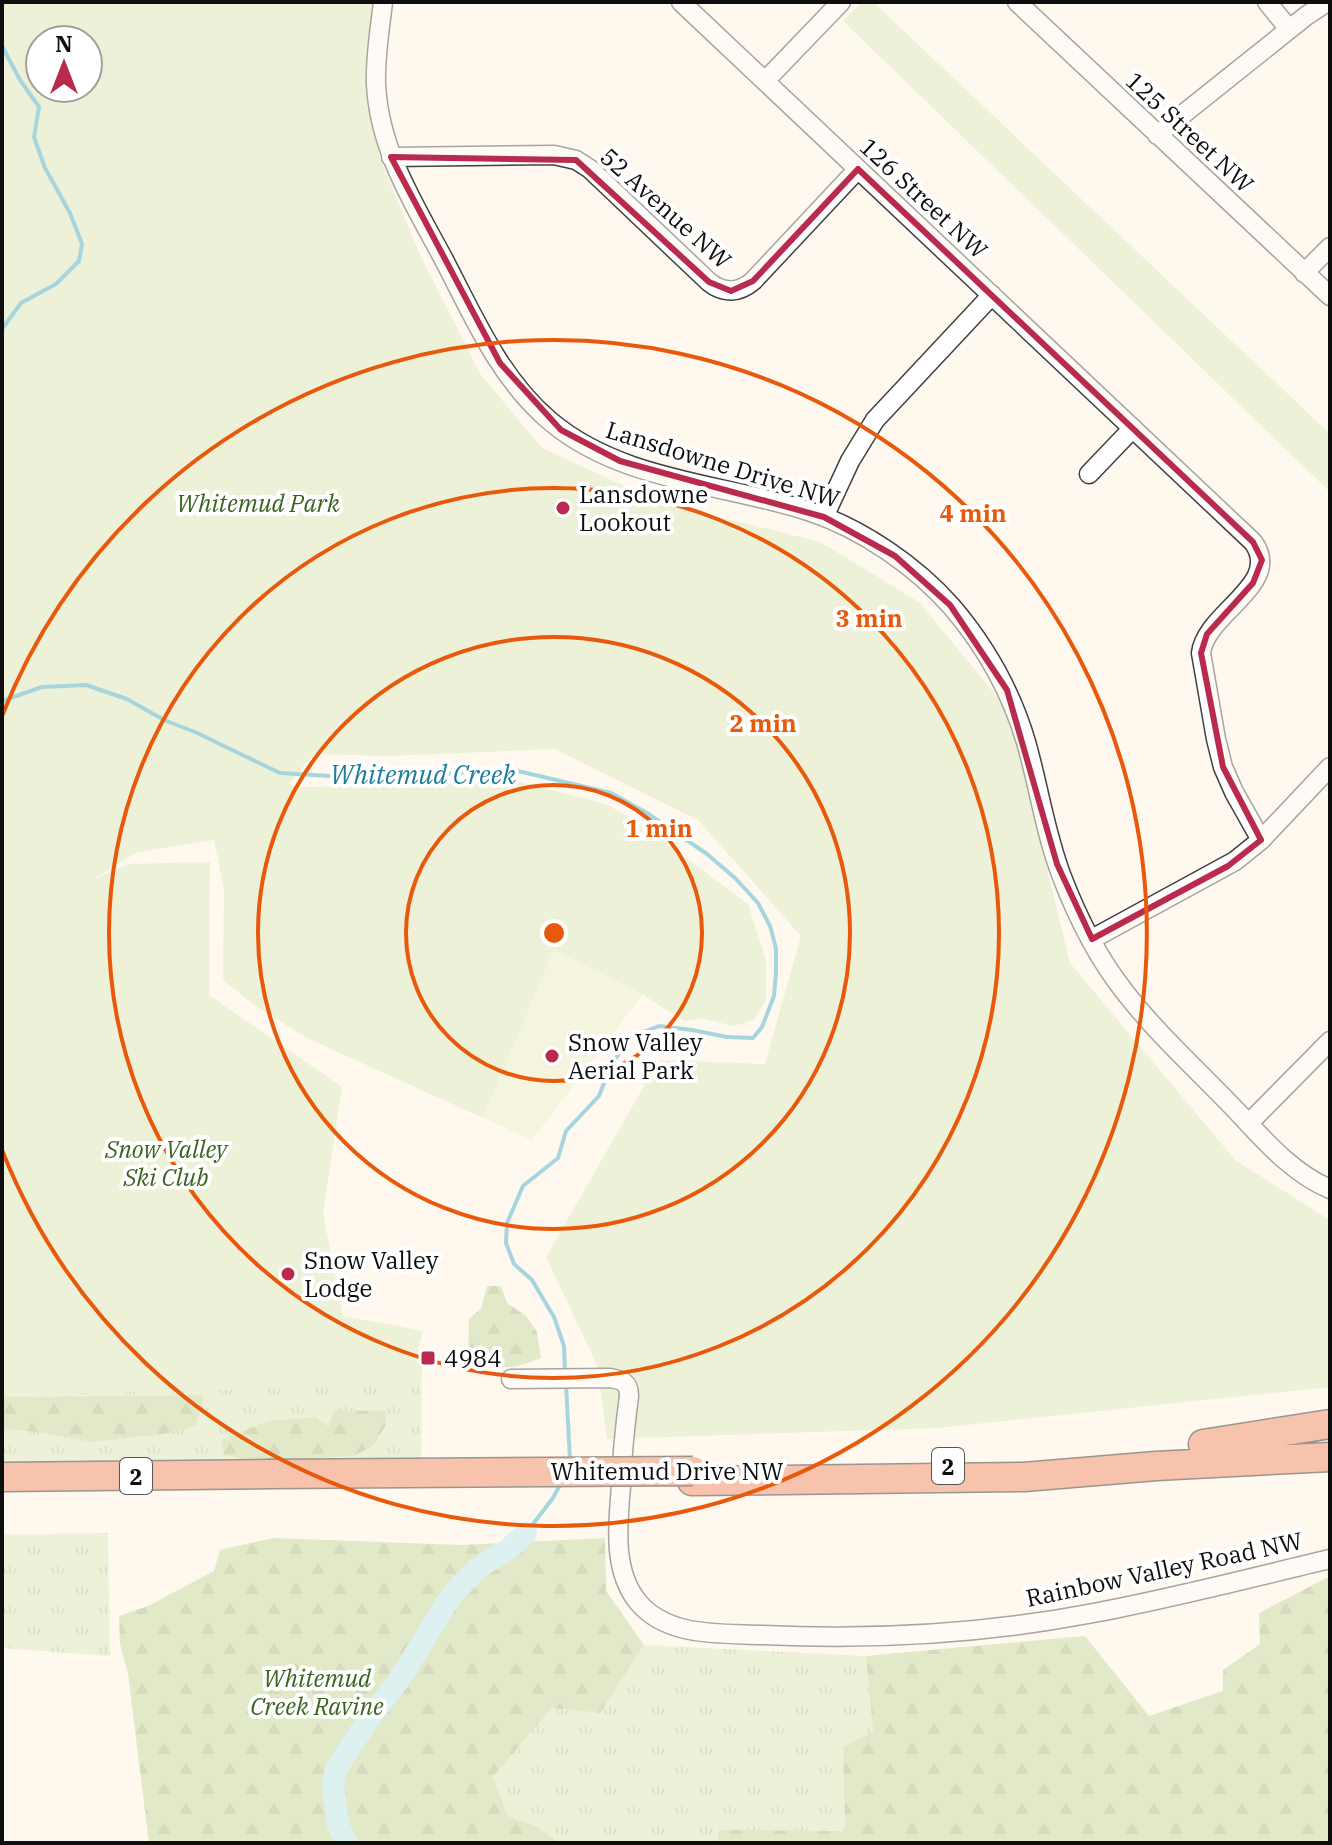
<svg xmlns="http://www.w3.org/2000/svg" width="1332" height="1845" font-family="'IBM Plex Serif',serif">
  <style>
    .grass { fill: url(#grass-tufts); fill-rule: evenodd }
    .forest { fill: url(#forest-firs) }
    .park { fill: #dae8ba; fill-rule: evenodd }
    .pitch { fill: #eaefcb }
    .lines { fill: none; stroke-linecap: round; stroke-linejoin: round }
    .stream { stroke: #3facc8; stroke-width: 4 }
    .river { stroke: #b5e9f4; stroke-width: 22 }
    .minor-casing { stroke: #414141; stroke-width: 21 }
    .highway-casing { stroke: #1f1f1f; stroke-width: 31 }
    .minor { stroke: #fff; stroke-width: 18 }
    .highway { stroke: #ef835c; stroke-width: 28 }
    .highway-bridge-casing { stroke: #1f1f1f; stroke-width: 31; stroke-linecap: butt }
    .highway-bridge { stroke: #ef835c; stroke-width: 28 }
    .marked { fill: none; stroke: #b92a4d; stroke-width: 6; stroke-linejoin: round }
    .ring { fill: none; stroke: #e8590c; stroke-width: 4 }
    .poi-dot { fill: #b92a4d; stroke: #fff; stroke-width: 3 }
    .labels { text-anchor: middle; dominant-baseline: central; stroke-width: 8; stroke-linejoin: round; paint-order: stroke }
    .shield { fill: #fff; stroke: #565656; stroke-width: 2 }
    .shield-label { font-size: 22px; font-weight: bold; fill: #0e0e0e }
    .street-label { font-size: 24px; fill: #0e0e0e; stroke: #fff }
    .poi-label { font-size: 24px; fill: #0e0e0e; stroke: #fff; text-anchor: start }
    .park-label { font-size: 24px; font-style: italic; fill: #3b6320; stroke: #fff }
    .water-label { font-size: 26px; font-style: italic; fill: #1b7c9b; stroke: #fff }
    .centre { fill: #e8590c; stroke: #fff; stroke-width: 4 }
    .ring-label { font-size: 24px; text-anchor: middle; font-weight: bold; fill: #e8590c; stroke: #fff; stroke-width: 8; stroke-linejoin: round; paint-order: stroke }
  </style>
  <defs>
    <pattern id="grass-tufts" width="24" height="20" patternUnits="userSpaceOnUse" patternTransform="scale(2)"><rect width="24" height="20" fill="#dae8ba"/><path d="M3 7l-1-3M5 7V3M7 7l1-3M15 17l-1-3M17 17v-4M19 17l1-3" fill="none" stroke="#bac69f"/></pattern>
    <pattern id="forest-firs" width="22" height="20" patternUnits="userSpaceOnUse" patternTransform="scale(2)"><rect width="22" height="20" fill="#c2d89a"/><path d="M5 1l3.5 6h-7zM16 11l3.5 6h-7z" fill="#a6b884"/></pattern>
  </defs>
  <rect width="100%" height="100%" fill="#fef8ef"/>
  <!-- grass -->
  <path class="grass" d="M 399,1362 L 422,1363 L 421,1461 L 2,1470 L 2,1429 L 37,1432 L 203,1395 L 2,1397 L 2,1395 L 247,1389 ZM 384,1411 L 386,1425 L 374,1445 L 221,1440 L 268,1421 L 316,1417 L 328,1426 Z
    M 108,1533 L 110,1656 L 2,1648 L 2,1535 Z
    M 644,1645 L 866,1656 L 873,1733 L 843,1747 L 845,1831 L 719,1830 L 717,1843 L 559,1843 L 536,1826 L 508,1816 L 493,1777 L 552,1708 L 600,1713 Z"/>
  <!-- forest -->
  <path class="forest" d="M 487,1286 L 501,1286 L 507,1303 L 526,1316 L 537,1332 L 541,1358 C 511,1370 498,1371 468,1357 L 469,1319 L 481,1309 Z
    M 204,1395 L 196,1426 L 170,1433 L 91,1442 L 37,1432 L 2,1429 L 2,1397 Z
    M 335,1410 L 385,1411 L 386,1425 L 374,1445 L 354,1456 L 251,1460 L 224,1455 L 221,1440 L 268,1421 L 316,1417 L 328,1426 Z
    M 273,1538 L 461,1545 L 605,1538 L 606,1591 L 644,1645 L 600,1713 L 552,1708 L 493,1777 L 508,1816 L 536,1826 L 559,1843 L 149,1843 L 128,1673 L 120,1644 L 119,1616 L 148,1606 L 214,1571 L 220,1550 Z
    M 1330,1576 L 1330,1843 L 717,1843 L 719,1830 L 845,1831 L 843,1747 L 873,1732 L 866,1656 L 1085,1636 L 1149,1716 L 1223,1691 L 1223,1670 L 1260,1644 L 1259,1613 Z"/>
  <!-- park -->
  <path class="park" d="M 2,2 L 379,2 L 379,156 L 420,255 L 481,375 L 542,448 L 659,502 L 820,542 L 919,602 L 1008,710 L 1070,963 L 1236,1161 L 1330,1220 L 1330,1387 L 937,1428 L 607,1439 L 597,1365 L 546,1257 L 659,1060 L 765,1064 L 801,936 L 698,820 L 555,749 L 390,756 L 314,754 L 288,784 L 299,787 L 426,786 L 512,780 L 606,804 L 637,822 L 748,904 L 766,960 L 766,1000 L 754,1020 L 733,1026 L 701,1018 L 684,1021 L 642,994 L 554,950 L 483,1118 L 307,1038 L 254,1005 L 223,980 L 224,889 L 214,840 L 137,852 L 94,879 L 129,864 L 210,862 L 209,995 L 342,1087 L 323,1213 L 343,1316 L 423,1331 L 409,1385 L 2,1395 ZM 40,40 L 88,40 L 88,88 L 40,88 Z
    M 862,2 L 873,2 L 1330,434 L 1330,492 L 843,21 Z"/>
  <!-- pitch -->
  <path class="pitch" d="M 554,950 L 643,994 L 532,1140 L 483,1118 Z"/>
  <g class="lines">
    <!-- stream -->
    <path class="stream" d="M 2,46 L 20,80 L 39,107 L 34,137 L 45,168 L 70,213 L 82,244 L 79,261 L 56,284 L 21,303 L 2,329
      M 2,701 L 42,687 L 86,685 L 127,699 L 164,720 L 195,732 L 280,773 L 363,778 L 419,777 L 466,772 L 518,771 L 611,793 L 647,813 L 707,854 L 735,878 L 758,903 L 770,926 L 776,948 L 776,972 L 774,996 L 762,1027 L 753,1038 L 727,1037 L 692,1030 L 659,1026 L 633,1036 L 612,1063 L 599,1096 L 566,1131 L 558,1158 L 523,1186 L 507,1223 L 506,1243 L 514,1264 L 532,1280 L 554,1317 L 564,1346 L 565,1372
      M 566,1385 L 570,1460
      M 526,1533 L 553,1498 L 561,1483"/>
    <!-- river -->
    <path class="river" d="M 347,1843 L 338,1825 L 333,1788 L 336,1769 L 368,1720 L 399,1680 L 451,1596 L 477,1569 L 507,1550 L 526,1533"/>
    <!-- minor casing -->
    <g class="minor-casing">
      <path id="minor" d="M 383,2 C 380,29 375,56 376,84 C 379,149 413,202 443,258 C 473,315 499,378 550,421 C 622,482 724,483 811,512 C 862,529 916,566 952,607 C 986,647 1011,691 1026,742 C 1039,787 1045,833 1062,877 C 1077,916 1098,958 1124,991 C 1154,1030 1191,1064 1225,1099 C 1257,1131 1287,1171 1330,1189
        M 681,2 L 1253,542 C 1284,584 1206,612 1201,653 L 1216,739 L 1223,767 L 1234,792 L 1261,840
        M 1017,2 L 1330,296
        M 1267,2 L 1289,29
        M 765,81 L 841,2
        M 1157,135 L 1306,16 L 1327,2
        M 391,157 L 554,155 L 576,160 L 590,169 L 709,282 C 724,294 739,293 753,281 L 858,169
        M 1304,273 L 1330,247
        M 1089,474 L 1133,428
        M 824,517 L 850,461 L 875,420 L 992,295
        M 1092,939 L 1235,861 L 1261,840 L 1330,767
        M 1249,1123 L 1330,1041
        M 511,1379 L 610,1378 C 622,1380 629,1382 629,1396 C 625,1426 622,1456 621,1486 C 618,1524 612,1570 638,1602 C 668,1638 722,1633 763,1635 C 871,1640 982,1634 1088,1614 C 1170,1599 1250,1578 1330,1559"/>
    </g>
    <!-- highway casing -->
    <g class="highway-casing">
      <path id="highway" d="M 1203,1444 L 1330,1424
        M 2,1477 L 269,1474
        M 692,1481 L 1024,1477 L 1156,1466 L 1330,1457"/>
    </g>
    <!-- minor -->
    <use href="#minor" class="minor"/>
    <!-- highway -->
    <use href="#highway" class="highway"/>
    <!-- highway-bridge casing -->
    <g class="highway-bridge-casing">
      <path id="highway-bridge" d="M 269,1474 L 693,1471"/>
    </g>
    <!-- highway-bridge -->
    <use href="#highway-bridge" class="highway-bridge"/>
  </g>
  <!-- marked area -->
  <path d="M0 0H1332V1845H0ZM 391,157 L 576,160 L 709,282 L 731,291 L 753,281 L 858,169 L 1253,542 L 1262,560 L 1253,583 L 1207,634 L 1201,653 L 1223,767 L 1261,840 L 1228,866 L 1092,939 L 1057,864 L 1007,690 L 950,605 L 895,556 L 824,517 L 620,461 L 561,430 L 500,363 Z" fill="#fef8ef" fill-opacity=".55" fill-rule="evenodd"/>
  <path class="marked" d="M 391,157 L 576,160 L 709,282 L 731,291 L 753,281 L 858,169 L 1253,542 L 1262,560 L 1253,583 L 1207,634 L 1201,653 L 1223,767 L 1261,840 L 1228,866 L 1092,939 L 1057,864 L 1007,690 L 950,605 L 895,556 L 824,517 L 620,461 L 561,430 L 500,363 Z"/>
  <!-- distance rings -->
  <g class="ring">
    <circle cx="554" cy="933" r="148"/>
    <circle cx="554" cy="933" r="296"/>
    <circle cx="554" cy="933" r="445"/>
    <path d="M2 716A593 593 0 1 1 2 1150"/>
  </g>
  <!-- markers -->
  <g class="poi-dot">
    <circle cx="563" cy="508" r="8"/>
    <circle cx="552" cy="1056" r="8"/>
    <circle cx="288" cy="1274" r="8"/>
    <rect x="420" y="1350" width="16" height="16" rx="4"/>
  </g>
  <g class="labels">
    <!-- shield labels -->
    <g class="shield">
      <rect x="932" y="1448" width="32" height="36" rx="6"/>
      <rect x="120" y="1458" width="32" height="36" rx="6"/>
    </g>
    <g class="shield-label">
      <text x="948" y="1466">2</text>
      <text x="136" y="1476">2</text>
    </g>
    <!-- street labels -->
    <g class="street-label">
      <text transform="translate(1190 132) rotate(43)">125 Street NW</text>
      <text transform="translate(924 198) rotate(43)">126 Street NW</text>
      <text transform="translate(666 208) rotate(42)">52 Avenue NW</text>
      <text transform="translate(723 464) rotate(17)">Lansdowne Drive NW</text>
      <text x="667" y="1471">Whitemud Drive NW</text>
      <text transform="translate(1164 1569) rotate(-12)">Rainbow Valley Road NW</text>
    </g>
    <!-- poi labels -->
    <g class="poi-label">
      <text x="579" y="494">Lansdowne<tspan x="579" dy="28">Lookout</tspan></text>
      <text x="568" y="1042">Snow Valley<tspan x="568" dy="28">Aerial Park</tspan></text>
      <text x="304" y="1260">Snow Valley<tspan x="304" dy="28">Lodge</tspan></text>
      <text x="444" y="1358">4984</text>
    </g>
    <!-- park labels -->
    <g class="park-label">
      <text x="258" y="503">Whitemud Park</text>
      <text x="166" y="1149">Snow Valley<tspan x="166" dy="28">Ski Club</tspan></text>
      <text x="317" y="1678">Whitemud<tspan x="317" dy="28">Creek Ravine</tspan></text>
    </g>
    <!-- water labels -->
    <g class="water-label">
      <text x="423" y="774">Whitemud Creek</text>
    </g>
  </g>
  <circle cx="554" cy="933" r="12" class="centre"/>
  <g class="ring-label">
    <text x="973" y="522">4 min</text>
    <text x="869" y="627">3 min</text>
    <text x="763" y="732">2 min</text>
    <text x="659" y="837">1 min</text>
  </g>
  <!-- border -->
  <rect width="1332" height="1845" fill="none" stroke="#0e0e0e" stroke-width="8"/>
  <!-- north arrow -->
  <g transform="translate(64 64)"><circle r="38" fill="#ffffff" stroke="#9f9f9f" stroke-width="2"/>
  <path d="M0-6L14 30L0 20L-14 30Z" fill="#b92a4d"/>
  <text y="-12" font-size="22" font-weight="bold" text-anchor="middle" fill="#0e0e0e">N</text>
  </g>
</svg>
